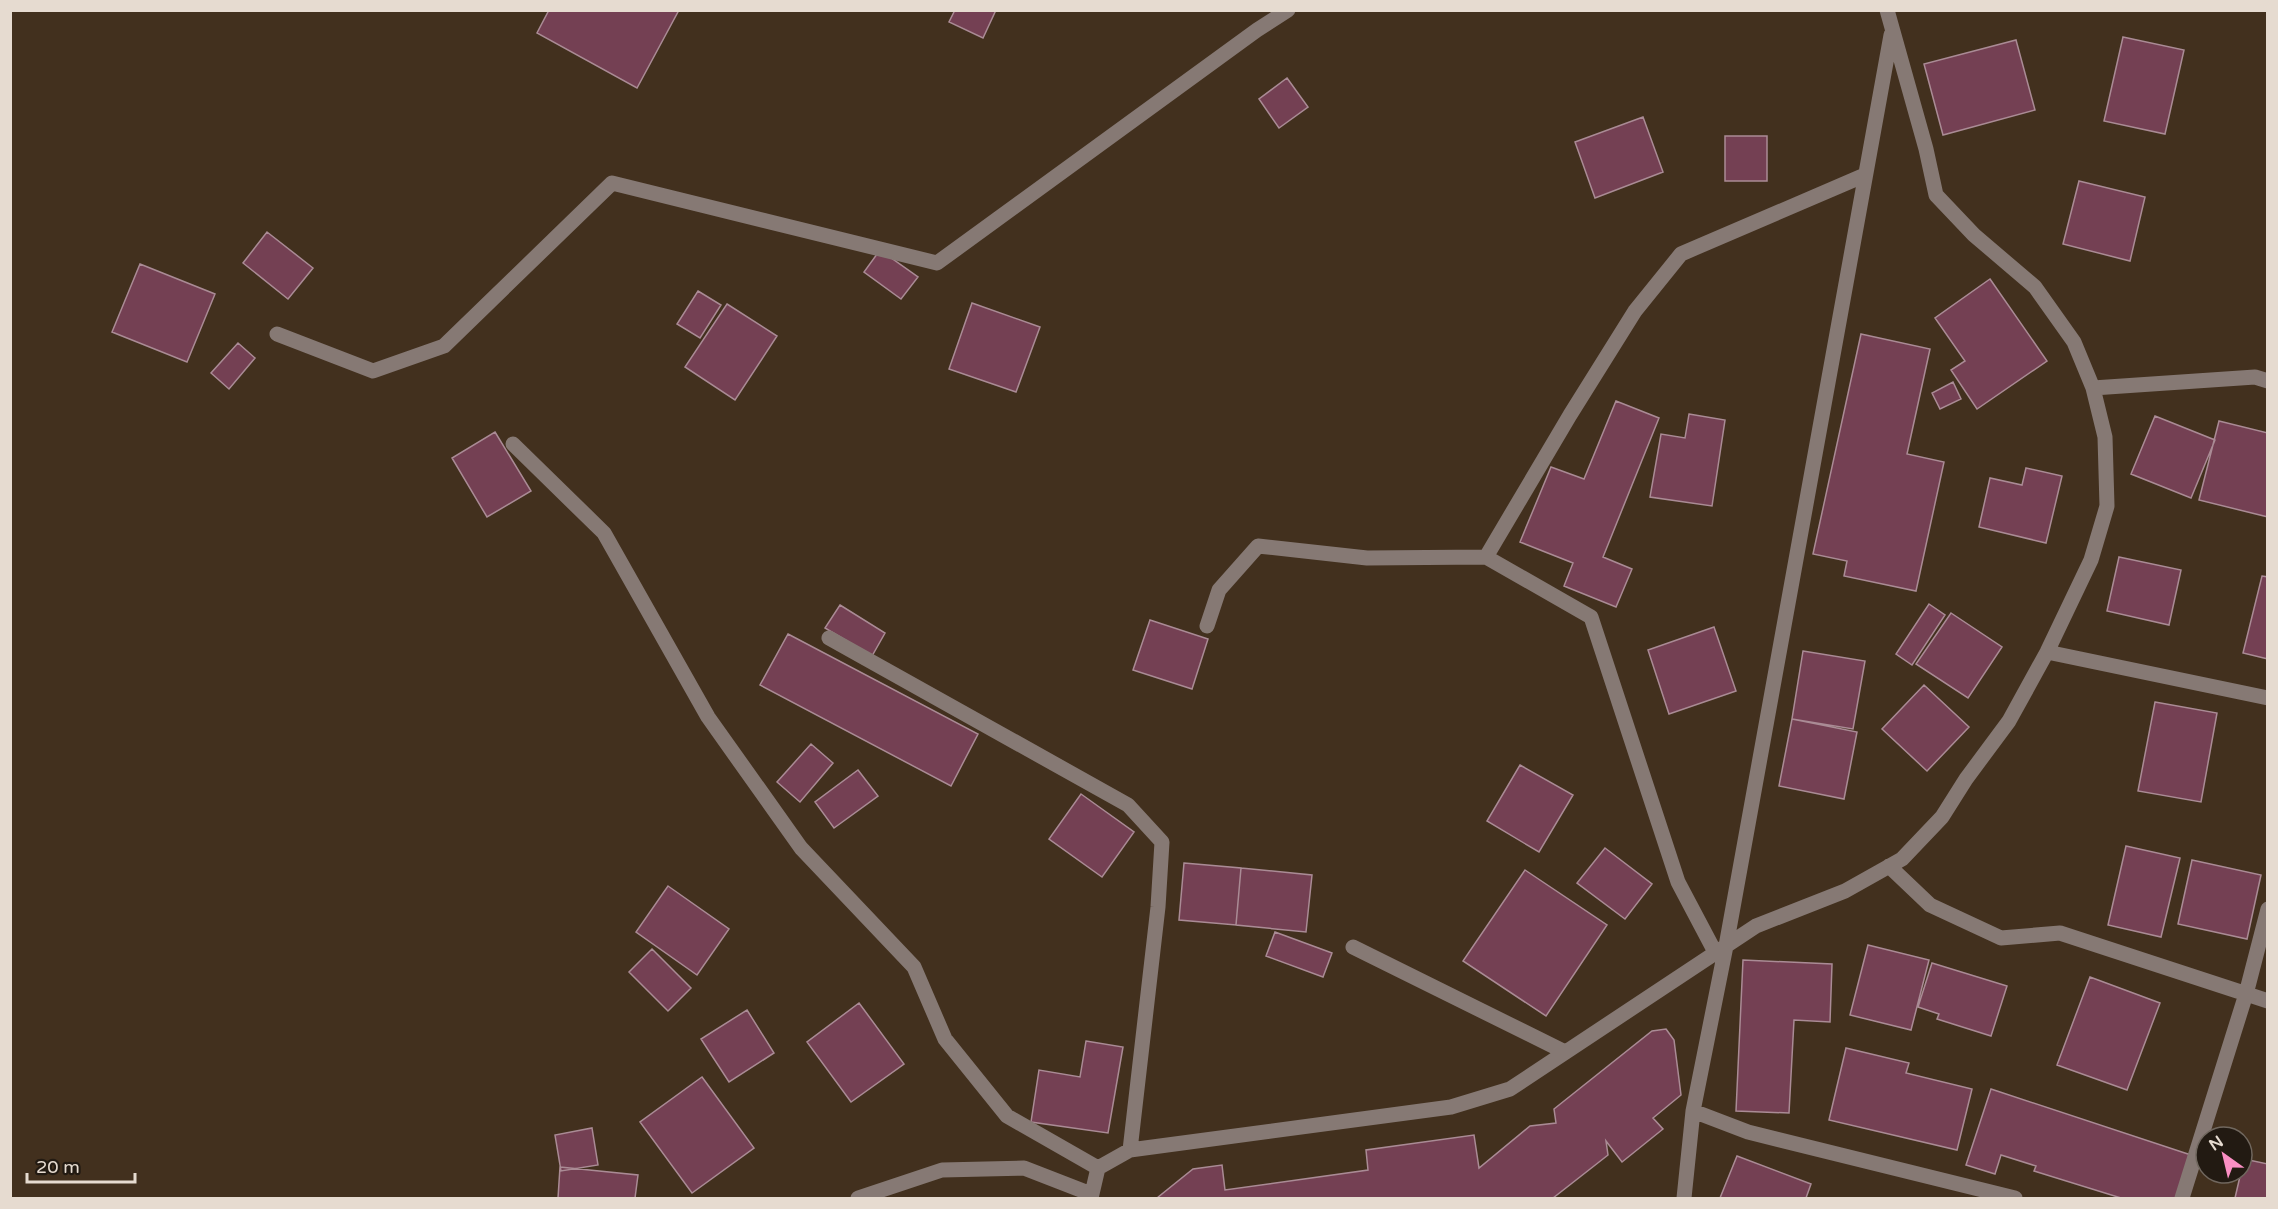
<svg xmlns="http://www.w3.org/2000/svg" width="2278" height="1209" font-family="'Varela Round',sans-serif">
  <style>
    .building { fill: #744053; stroke: #aa8b95; stroke-width: 1.5 }
    .lines { fill: none; stroke-linecap: round; stroke-linejoin: round }
    .minor { stroke: #867974; stroke-width: 15 }
  </style>
  <rect width="100%" height="100%" fill="#42301e"/>
  <!-- building -->
  <path class="building" d="M 549,10 L 679,10 L 637,88 L 537,33 Z
    M 955,10 L 996,10 L 983,38 L 949,22 Z
    M 2123,37 L 2184,50 L 2165,134 L 2104,121 Z
    M 2016,40 L 2035,110 L 1943,135 L 1924,64 Z
    M 1287,78 L 1308,107 L 1279,128 L 1259,99 Z
    M 1643,117 L 1663,172 L 1595,198 L 1575,142 Z
    M 1725,136 L 1767,136 L 1767,181 L 1725,181 Z
    M 2079,181 L 2145,197 L 2130,261 L 2063,244 Z
    M 267,232 L 313,268 L 288,299 L 243,263 Z
    M 880,250 L 918,277 L 901,299 L 864,272 Z
    M 140,264 L 215,294 L 187,362 L 112,332 Z
    M 1990,279 L 2047,361 L 1977,409 L 1951,370 L 1965,361 L 1935,318 Z
    M 698,291 L 721,305 L 700,338 L 677,324 Z
    M 972,303 L 1040,327 L 1016,392 L 949,369 Z
    M 727,304 L 777,336 L 735,400 L 685,367 Z
    M 1861,334 L 1930,349 L 1907,454 L 1944,462 L 1916,591 L 1844,576 L 1847,561 L 1813,554 Z
    M 238,343 L 255,358 L 229,389 L 211,373 Z
    M 1953,382 L 1961,399 L 1940,409 L 1932,393 Z
    M 1616,401 L 1659,418 L 1603,557 L 1632,569 L 1616,607 L 1564,586 L 1573,563 L 1520,542 L 1551,467 L 1584,479 Z
    M 1689,414 L 1725,420 L 1712,506 L 1650,497 L 1661,434 L 1685,438 Z
    M 2155,416 L 2215,440 L 2191,498 L 2131,474 Z
    M 2219,421 L 2268,433 L 2268,517 L 2199,500 Z
    M 495,432 L 531,491 L 487,517 L 452,458 Z
    M 2026,468 L 2062,476 L 2046,543 L 1979,527 L 1990,478 L 2022,485 Z
    M 2119,557 L 2181,570 L 2169,625 L 2107,611 Z
    M 2262,576 L 2268,577 L 2268,659 L 2243,653 Z
    M 1929,604 L 1945,615 L 1912,665 L 1896,654 Z
    M 840,605 L 885,633 L 872,656 L 825,628 Z
    M 1951,613 L 2002,647 L 1968,698 L 1916,664 Z
    M 1150,620 L 1208,639 L 1192,689 L 1133,670 Z
    M 1714,627 L 1736,691 L 1669,714 L 1648,650 Z
    M 788,634 L 978,734 L 951,786 L 760,685 Z
    M 1803,651 L 1865,661 L 1853,729 L 1792,719 Z
    M 1924,685 L 1969,727 L 1927,771 L 1882,729 Z
    M 2155,702 L 2217,713 L 2201,802 L 2138,791 Z
    M 1792,719 L 1857,732 L 1844,799 L 1779,786 Z
    M 811,744 L 833,763 L 800,802 L 777,782 Z
    M 1520,765 L 1573,795 L 1539,852 L 1487,821 Z
    M 858,770 L 878,796 L 834,828 L 815,802 Z
    M 1081,794 L 1134,832 L 1102,877 L 1049,839 Z
    M 2126,846 L 2180,858 L 2161,937 L 2108,925 Z
    M 1605,848 L 1652,884 L 1625,919 L 1577,883 Z
    M 2192,860 L 2261,875 L 2247,939 L 2178,924 Z
    M 1184,863 L 1241,868 L 1236,925 L 1179,920 Z
    M 1241,868 L 1312,875 L 1306,932 L 1236,925 Z
    M 1525,870 L 1607,925 L 1546,1016 L 1463,961 Z
    M 668,886 L 729,929 L 697,975 L 636,932 Z
    M 1275,932 L 1332,953 L 1323,977 L 1266,956 Z
    M 1868,945 L 1929,960 L 1911,1030 L 1850,1015 Z
    M 652,949 L 691,988 L 668,1011 L 629,972 Z
    M 1743,960 L 1832,964 L 1830,1022 L 1794,1020 L 1789,1113 L 1736,1111 Z
    M 1932,963 L 2007,986 L 1991,1036 L 1937,1019 L 1939,1014 L 1918,1007 Z
    M 2090,977 L 2160,1003 L 2127,1090 L 2057,1065 Z
    M 859,1003 L 904,1064 L 851,1102 L 807,1042 Z
    M 747,1010 L 774,1053 L 729,1082 L 701,1039 Z
    M 1666,1029 L 1674,1040 L 1681,1095 L 1653,1118 L 1663,1129 L 1622,1162 L 1606,1141 L 1608,1155 L 1553,1198 L 1157,1198 L 1193,1169 L 1222,1165 L 1225,1190 L 1368,1170 L 1366,1150 L 1474,1135 L 1479,1168 L 1530,1126 L 1556,1123 L 1554,1109 L 1652,1031 Z
    M 1086,1041 L 1123,1047 L 1108,1133 L 1031,1122 L 1039,1070 L 1080,1077 Z
    M 1846,1048 L 1909,1063 L 1906,1073 L 1972,1089 L 1957,1150 L 1829,1120 Z
    M 702,1077 L 754,1148 L 692,1193 L 640,1122 Z
    M 1991,1089 L 2191,1155 L 2177,1198 L 2121,1198 L 2034,1171 L 2036,1166 L 2001,1155 L 1995,1174 L 1966,1165 Z
    M 592,1128 L 598,1165 L 561,1171 L 555,1135 Z
    M 1737,1156 L 1811,1184 L 1806,1198 L 1720,1198 Z
    M 2244,1159 L 2268,1164 L 2268,1198 L 2235,1198 Z
    M 560,1167 L 638,1175 L 635,1198 L 558,1198 Z"/>
  <g class="lines">
    <!-- minor -->
    <path class="minor" d="M 277,334 L 373,371 L 444,346 L 612,183 L 937,263 L 1257,30 L 1288,10
      M 2093,388 L 2255,377 L 2268,381
      M 513,444 L 604,533 L 708,717 L 801,848 L 914,967 L 945,1039 L 1007,1116 L 1098,1168
      M 1207,626 L 1219,590 L 1258,546 L 1367,558 L 1486,557
      M 829,638 L 1128,805 L 1162,842 L 1158,907 L 1130,1150
      M 2047,652 L 2268,698
      M 1889,866 L 1930,905 L 2001,938 L 2060,933 L 2268,1001
      M 1353,947 L 1565,1052
      M 1715,952 L 1678,882 L 1591,617 L 1486,557 L 1570,415 L 1635,311 L 1681,254 L 1865,175
      M 1693,1111 L 1748,1132 L 2015,1198
      M 858,1198 L 942,1170 L 1024,1168 L 1091,1194
      M 1091,1198 L 1098,1168 L 1130,1150 L 1451,1107 L 1510,1089 L 1756,926 L 1845,891 L 1902,859 L 1942,817 L 1966,779 L 2009,721 L 2047,652 L 2091,560 L 2107,506 L 2105,437 L 2093,388 L 2074,342 L 2035,287 L 1974,235 L 1936,195 L 1926,149 L 1887,10
      M 1684,1198 L 1693,1111 L 1726,946 L 1891,35
      M 2182,1198 L 2246,994 L 2268,909"/>
  </g>
  <!-- border -->
  <rect width="2278" height="1209" fill="none" stroke="#e6dbd0" stroke-width="24"/>
  <!-- north arrow -->
  <g transform="translate(2224 1155) rotate(326)"><circle r="28" fill="#221a12" stroke="#70675e" stroke-width="1.5"/>
  <path d="M0-4.5L10 22L0 15L-10 22Z" fill="#fb8fc4"/>
  <text y="-9" font-size="16" font-weight="bold" text-anchor="middle" fill="#e6dbd0">N</text>
  </g>
  <!-- scale -->
  <path d="M27 1173v9h108v-9" fill="none" stroke="#e6dbd0" stroke-width="3"/>
  <text x="36" y="1173" font-size="18" fill="#e6dbd0" stroke="#221a12" stroke-width="4.5" paint-order="stroke">20 m</text>
</svg>
